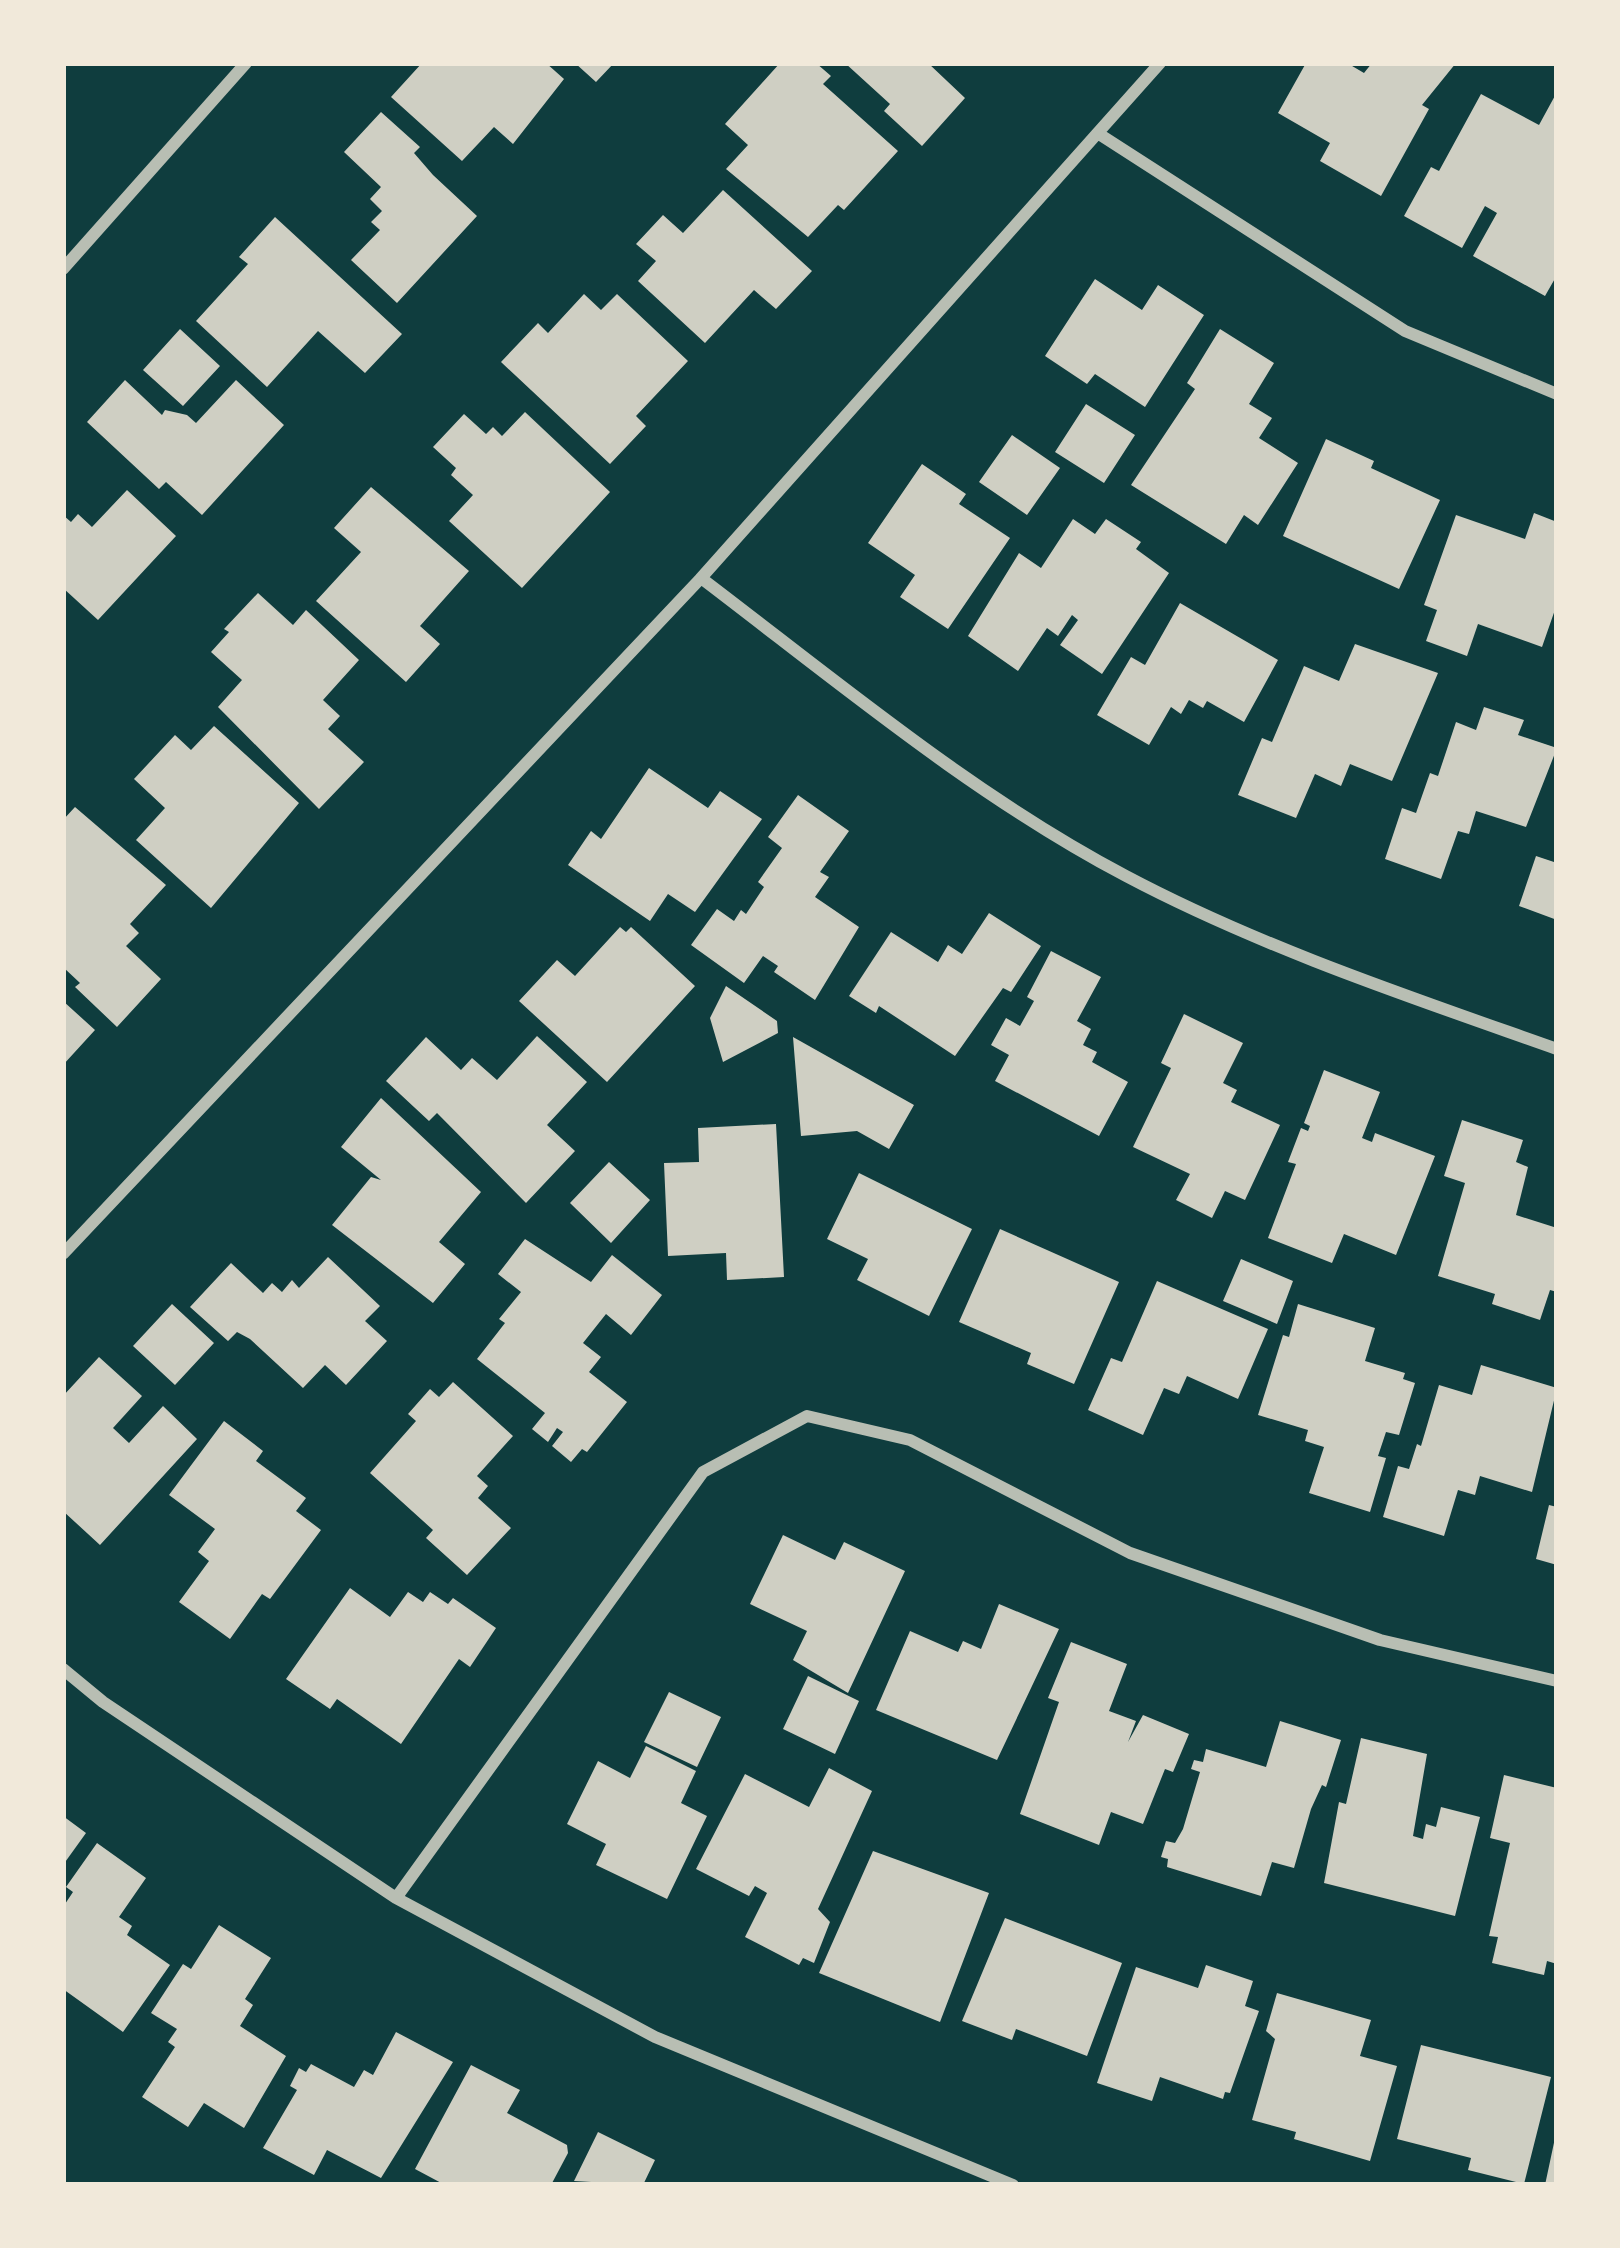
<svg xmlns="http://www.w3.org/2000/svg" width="1620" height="2248" font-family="'Fira Sans Condensed',sans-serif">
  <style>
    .building { fill: #cfcfc3 }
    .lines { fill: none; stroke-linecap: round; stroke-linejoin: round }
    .minor { stroke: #b8beb3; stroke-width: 12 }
  </style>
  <rect width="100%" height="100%" fill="#0f3d3e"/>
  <!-- building -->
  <path class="building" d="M 422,63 L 546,63 L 564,79 L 513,144 L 494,127 L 462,161 L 391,97 Z
    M 575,63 L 614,63 L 596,82 Z
    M 780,63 L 816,63 L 831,76 L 823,84 L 898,151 L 844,210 L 838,205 L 808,237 L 726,169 L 748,145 L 725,124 Z
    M 845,63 L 928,63 L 965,98 L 922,146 L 884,111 L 890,104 Z
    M 1306,63 L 1347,63 L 1364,73 L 1372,63 L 1456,63 L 1422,105 L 1429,109 L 1381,196 L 1320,161 L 1330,143 L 1278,113 Z
    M 1557,92 L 1557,275 L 1545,296 L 1473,256 L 1497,213 L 1485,206 L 1462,248 L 1404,216 L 1431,167 L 1439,171 L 1481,94 L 1539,125 Z
    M 381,112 L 420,147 L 414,153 L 433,175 L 477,216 L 397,303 L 351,260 L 380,230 L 371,222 L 382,211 L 370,199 L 381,187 L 344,152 Z
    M 723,190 L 812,271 L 776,309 L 754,290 L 705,343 L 638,281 L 656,261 L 636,244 L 663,215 L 683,233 Z
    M 275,217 L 402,334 L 365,373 L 318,331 L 267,387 L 196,321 L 248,264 L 239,257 Z
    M 1095,279 L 1142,310 L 1158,285 L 1204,315 L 1145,407 L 1095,374 L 1087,384 L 1045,356 Z
    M 584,294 L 601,310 L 617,294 L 688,361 L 636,416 L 646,426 L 610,464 L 501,362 L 538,323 L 548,333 Z
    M 180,329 L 220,366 L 183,406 L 143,370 Z
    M 1220,329 L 1274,363 L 1249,404 L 1272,418 L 1259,438 L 1298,463 L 1258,525 L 1244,515 L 1226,544 L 1131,485 L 1195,389 L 1187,383 Z
    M 125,380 L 162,415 L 165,410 L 187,415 L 196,423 L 236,380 L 284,425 L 202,515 L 166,482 L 159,489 L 87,422 Z
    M 1086,404 L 1135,435 L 1104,483 L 1055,452 Z
    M 525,412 L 610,492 L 522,588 L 449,521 L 473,495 L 451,475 L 456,468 L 433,447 L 464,414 L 486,434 L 493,427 L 502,436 Z
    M 1012,435 L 1060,468 L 1027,515 L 979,482 Z
    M 1326,439 L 1374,461 L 1371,468 L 1440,500 L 1399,589 L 1283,536 Z
    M 922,464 L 966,494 L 959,504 L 1010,538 L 948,629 L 900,597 L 915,575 L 868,543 Z
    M 371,487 L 469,571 L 420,626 L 440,644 L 406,682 L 316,601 L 361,552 L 334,528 Z
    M 127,490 L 176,536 L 98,620 L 63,588 L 63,515 L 71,522 L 78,514 L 92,527 Z
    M 1534,513 L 1557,522 L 1557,604 L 1542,647 L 1478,624 L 1467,656 L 1426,641 L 1437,610 L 1424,605 L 1456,515 L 1525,539 Z
    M 1073,519 L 1095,534 L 1106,519 L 1141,542 L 1136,549 L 1169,573 L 1102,674 L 1060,645 L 1078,620 L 1072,615 L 1058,636 L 1047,628 L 1018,671 L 968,636 L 1019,553 L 1041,568 Z
    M 258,593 L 293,625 L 306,610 L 359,660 L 323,700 L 340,716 L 328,729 L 364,762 L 319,809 L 218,707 L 242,680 L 211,652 L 229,632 L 224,629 Z
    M 1180,603 L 1278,660 L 1244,722 L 1207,701 L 1203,708 L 1189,700 L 1181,714 L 1171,707 L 1149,745 L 1097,715 L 1131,657 L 1145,665 Z
    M 1355,644 L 1438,673 L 1392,781 L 1350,764 L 1341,786 L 1315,774 L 1296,818 L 1238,795 L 1262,738 L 1272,742 L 1304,666 L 1339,681 Z
    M 1484,707 L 1524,720 L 1518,735 L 1557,748 L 1526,827 L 1476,811 L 1469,834 L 1458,831 L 1441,879 L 1385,859 L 1402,808 L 1416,813 L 1430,773 L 1438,776 L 1456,722 L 1476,730 Z
    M 214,726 L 299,803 L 211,908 L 136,840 L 165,808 L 134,779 L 175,735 L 191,750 Z
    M 649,768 L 708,808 L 720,791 L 762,819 L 695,912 L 668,894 L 650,921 L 568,865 L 591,831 L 601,839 Z
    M 798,795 L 849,831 L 820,872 L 829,877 L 815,897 L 859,927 L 815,1000 L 774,972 L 778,966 L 763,956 L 744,983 L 691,945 L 717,909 L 734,921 L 741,910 L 746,914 L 764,887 L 758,882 L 782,848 L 768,837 Z
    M 75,807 L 166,885 L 130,924 L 139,933 L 126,946 L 161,979 L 117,1027 L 75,987 L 80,983 L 63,967 L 63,820 Z
    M 1536,856 L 1557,863 L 1557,920 L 1519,906 Z
    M 989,913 L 1041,946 L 1011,992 L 1003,988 L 955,1056 L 879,1006 L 876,1013 L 849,996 L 891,932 L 938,962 L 948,945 L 962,954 Z
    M 620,927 L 626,932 L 631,927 L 695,986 L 607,1082 L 519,1001 L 557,960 L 575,976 Z
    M 1051,951 L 1101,977 L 1077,1021 L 1091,1029 L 1083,1045 L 1097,1052 L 1092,1062 L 1128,1082 L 1099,1136 L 995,1081 L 1009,1055 L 991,1045 L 1006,1018 L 1020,1026 L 1034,1001 L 1027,997 Z
    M 726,986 L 777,1021 L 778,1033 L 723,1062 L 710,1018 Z
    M 63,1001 L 95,1030 L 63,1065 Z
    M 1184,1014 L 1243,1043 L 1223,1083 L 1237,1090 L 1231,1102 L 1280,1125 L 1245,1200 L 1225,1191 L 1212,1218 L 1176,1200 L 1190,1174 L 1133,1147 L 1171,1068 L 1161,1063 Z
    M 537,1036 L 587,1082 L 547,1125 L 575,1151 L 526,1203 L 437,1113 L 429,1121 L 386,1081 L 426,1037 L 461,1070 L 472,1058 L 497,1080 Z
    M 793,1037 L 914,1105 L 889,1149 L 857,1131 L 801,1136 Z
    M 1324,1070 L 1380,1092 L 1362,1138 L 1372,1142 L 1375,1133 L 1435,1156 L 1396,1255 L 1344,1234 L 1332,1263 L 1268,1238 L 1296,1164 L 1288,1162 L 1301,1128 L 1308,1131 L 1310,1126 L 1304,1123 Z
    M 381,1098 L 481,1192 L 439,1242 L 465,1264 L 433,1303 L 332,1225 L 371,1177 L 381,1180 L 341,1147 Z
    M 1462,1120 L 1523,1140 L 1516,1162 L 1528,1167 L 1516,1215 L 1557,1228 L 1557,1292 L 1550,1290 L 1540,1320 L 1492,1304 L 1495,1294 L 1438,1276 L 1465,1183 L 1444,1176 Z
    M 776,1124 L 784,1277 L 727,1280 L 726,1253 L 668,1256 L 664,1163 L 699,1162 L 698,1128 Z
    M 609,1162 L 650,1200 L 611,1243 L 570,1203 Z
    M 859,1173 L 972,1229 L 929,1316 L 857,1280 L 868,1259 L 827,1239 Z
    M 1000,1229 L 1119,1282 L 1074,1384 L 1027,1364 L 1031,1353 L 959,1322 Z
    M 525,1239 L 591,1282 L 612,1255 L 662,1295 L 631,1335 L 606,1314 L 583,1343 L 601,1357 L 589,1372 L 627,1402 L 587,1452 L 582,1449 L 571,1462 L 552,1446 L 563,1432 L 557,1428 L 548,1442 L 532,1429 L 545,1413 L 477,1359 L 505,1323 L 499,1319 L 521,1292 L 498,1274 Z
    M 328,1257 L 380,1306 L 365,1321 L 387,1341 L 346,1385 L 325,1365 L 303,1388 L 250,1339 L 237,1332 L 228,1341 L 190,1307 L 231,1263 L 263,1293 L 272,1283 L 282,1292 L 292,1280 L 299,1288 Z
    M 1241,1259 L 1293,1281 L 1277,1324 L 1223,1301 Z
    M 1157,1281 L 1268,1329 L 1238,1399 L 1187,1376 L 1179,1394 L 1164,1388 L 1143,1435 L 1088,1410 L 1111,1358 L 1122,1362 Z
    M 172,1304 L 214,1343 L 175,1385 L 133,1346 Z
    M 1298,1304 L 1375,1328 L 1365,1361 L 1405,1373 L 1403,1379 L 1415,1383 L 1399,1435 L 1386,1432 L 1378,1456 L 1386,1458 L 1370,1512 L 1309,1493 L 1324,1447 L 1305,1441 L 1308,1430 L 1258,1415 L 1283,1335 L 1289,1337 Z
    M 99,1357 L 142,1396 L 113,1428 L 129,1443 L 163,1406 L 197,1439 L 100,1545 L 63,1511 L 63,1396 Z
    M 1481,1365 L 1557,1388 L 1532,1492 L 1480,1476 L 1475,1495 L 1458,1490 L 1444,1536 L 1383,1517 L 1398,1466 L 1409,1469 L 1417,1444 L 1421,1446 L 1439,1385 L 1472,1395 Z
    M 453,1382 L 513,1436 L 477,1476 L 488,1486 L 478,1498 L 511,1528 L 467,1575 L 426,1538 L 433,1530 L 370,1473 L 416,1421 L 408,1414 L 430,1389 L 439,1397 Z
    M 224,1421 L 263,1451 L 256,1461 L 306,1498 L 296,1511 L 321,1530 L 270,1599 L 262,1594 L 230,1639 L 179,1602 L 209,1561 L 198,1552 L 215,1529 L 169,1495 Z
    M 1549,1505 L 1557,1507 L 1557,1565 L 1536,1559 Z
    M 783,1535 L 835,1560 L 844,1542 L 905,1571 L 848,1693 L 793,1660 L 807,1631 L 750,1604 Z
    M 350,1588 L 390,1617 L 408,1592 L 423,1602 L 430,1592 L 448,1604 L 453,1598 L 496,1628 L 470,1667 L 459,1659 L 401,1744 L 337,1699 L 330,1709 L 286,1679 Z
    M 999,1604 L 1059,1629 L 997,1760 L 876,1710 L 910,1631 L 958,1652 L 963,1641 L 981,1649 Z
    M 1071,1642 L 1127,1664 L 1109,1711 L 1136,1721 L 1128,1742 L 1143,1715 L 1189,1734 L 1173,1772 L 1165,1769 L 1143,1824 L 1111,1812 L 1099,1845 L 1020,1814 L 1059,1702 L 1048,1698 Z
    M 808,1676 L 859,1701 L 835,1754 L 783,1729 Z
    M 669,1692 L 721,1717 L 697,1767 L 644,1742 Z
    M 1280,1721 L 1341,1740 L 1326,1787 L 1322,1785 L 1311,1809 L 1294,1868 L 1272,1862 L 1261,1896 L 1167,1867 L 1168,1859 L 1161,1857 L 1166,1841 L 1175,1843 L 1183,1829 L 1200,1772 L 1191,1769 L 1194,1760 L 1203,1762 L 1206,1749 L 1266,1767 Z
    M 1361,1738 L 1427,1754 L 1413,1836 L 1423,1839 L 1426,1824 L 1436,1827 L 1441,1807 L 1480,1817 L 1455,1916 L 1324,1883 L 1339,1802 L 1346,1804 Z
    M 646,1746 L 696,1771 L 681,1803 L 707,1816 L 667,1899 L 596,1865 L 606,1844 L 567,1824 L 598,1761 L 630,1778 Z
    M 829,1768 L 872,1791 L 818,1909 L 830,1922 L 814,1963 L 803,1958 L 799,1965 L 745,1937 L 767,1893 L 755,1886 L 749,1896 L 696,1869 L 745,1774 L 809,1807 Z
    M 1504,1775 L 1557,1788 L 1557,1964 L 1547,1961 L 1544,1975 L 1492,1963 L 1498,1937 L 1489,1936 L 1510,1843 L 1490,1838 Z
    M 63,1816 L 86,1833 L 63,1865 Z
    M 97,1843 L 146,1878 L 119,1917 L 132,1926 L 127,1935 L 170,1965 L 123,2032 L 63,1989 L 63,1907 L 73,1892 L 66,1887 Z
    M 873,1851 L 989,1893 L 940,2022 L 819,1973 Z
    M 1005,1918 L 1122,1963 L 1087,2056 L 1016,2029 L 1012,2040 L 962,2021 Z
    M 219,1925 L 271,1958 L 245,1999 L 253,2005 L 240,2026 L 286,2056 L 244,2128 L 204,2103 L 188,2127 L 142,2097 L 175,2047 L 168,2042 L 177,2029 L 151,2013 L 183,1964 L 191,1969 Z
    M 1206,1965 L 1253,1981 L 1245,2006 L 1259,2011 L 1230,2093 L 1225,2092 L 1223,2099 L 1160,2077 L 1152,2101 L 1097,2083 L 1136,1967 L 1198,1988 Z
    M 1277,1993 L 1371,2020 L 1360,2056 L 1397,2066 L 1370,2161 L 1294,2139 L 1296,2132 L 1252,2120 L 1275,2039 L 1266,2031 Z
    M 396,2032 L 453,2062 L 381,2178 L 327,2150 L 314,2175 L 263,2148 L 297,2090 L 290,2086 L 299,2068 L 306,2072 L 311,2064 L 354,2087 L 364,2070 L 373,2075 Z
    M 1421,2045 L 1551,2077 L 1524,2184 L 1468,2170 L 1471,2158 L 1397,2139 Z
    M 471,2065 L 520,2090 L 507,2113 L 567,2145 L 568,2153 L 551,2185 L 445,2185 L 415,2169 Z
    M 598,2132 L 655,2160 L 643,2185 L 574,2181 Z
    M 1555,2138 L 1557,2185 L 1545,2185 Z"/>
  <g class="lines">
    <!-- minor -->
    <path class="minor" d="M 1099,134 L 1405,331 L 1557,394
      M 63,269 L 246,63
      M 701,578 C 838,682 974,796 1126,876 C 1262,948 1413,998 1557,1049
      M 63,1254 L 701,578 L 1160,63
      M 63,1669 L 103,1702 L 396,1898 L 655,2037 L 1013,2185
      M 396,1898 L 703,1472 L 807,1416 L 910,1440 L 1130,1553 L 1380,1640 L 1557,1681"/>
  </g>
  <!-- border -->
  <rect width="1620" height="2248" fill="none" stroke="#f1e9da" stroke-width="132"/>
</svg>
